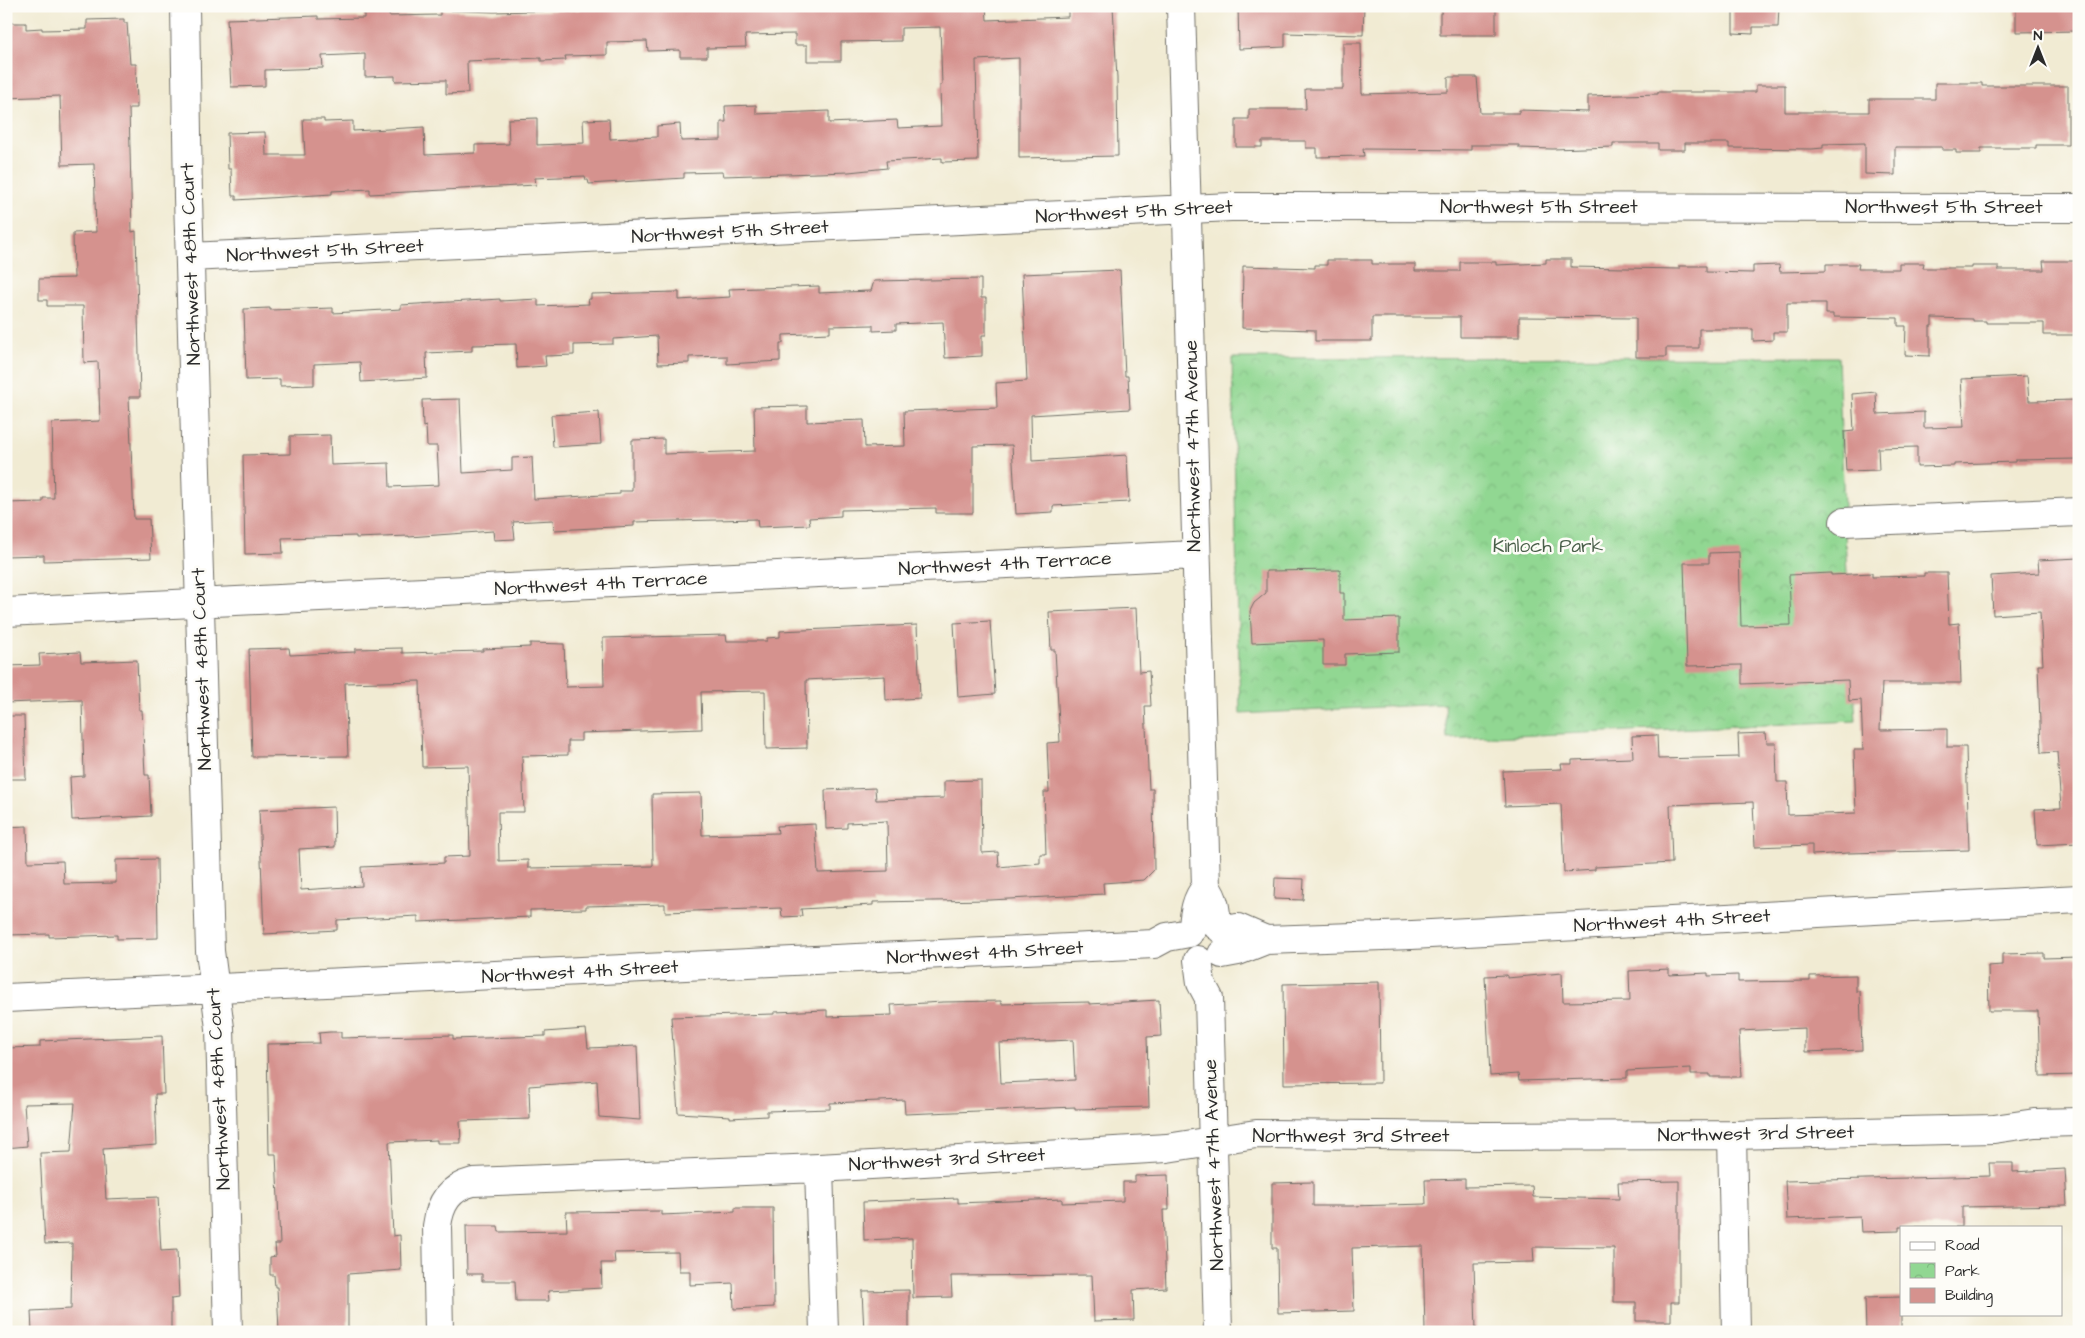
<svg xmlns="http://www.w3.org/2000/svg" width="2085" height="1338" font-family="'Architects Daughter',sans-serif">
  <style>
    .park { fill: url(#park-crowns); stroke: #5e815e }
    .building { fill: #d5928e; fill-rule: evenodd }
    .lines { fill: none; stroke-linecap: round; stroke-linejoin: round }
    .minor-casing { stroke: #706e66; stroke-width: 30 }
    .minor { stroke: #fff; stroke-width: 28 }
    .labels { text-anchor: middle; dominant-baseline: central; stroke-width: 5; stroke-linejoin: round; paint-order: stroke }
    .street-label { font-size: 19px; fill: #2b2b2b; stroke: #fdfcf7 }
    .park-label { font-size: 19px; fill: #4a5f4a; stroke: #fdfcf7 }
  </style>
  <defs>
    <pattern id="park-crowns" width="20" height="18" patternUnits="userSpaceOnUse" patternTransform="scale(1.25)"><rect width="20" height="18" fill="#91d792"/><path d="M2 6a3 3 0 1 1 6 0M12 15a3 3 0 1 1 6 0" fill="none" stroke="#7db97e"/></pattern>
  </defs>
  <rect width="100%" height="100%" fill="#fdfcf7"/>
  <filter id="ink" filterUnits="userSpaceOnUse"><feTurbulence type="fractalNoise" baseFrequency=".02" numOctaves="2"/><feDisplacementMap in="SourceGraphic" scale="10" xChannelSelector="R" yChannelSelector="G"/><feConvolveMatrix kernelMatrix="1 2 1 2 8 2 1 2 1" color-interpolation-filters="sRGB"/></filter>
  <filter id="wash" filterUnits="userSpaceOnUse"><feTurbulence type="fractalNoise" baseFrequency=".0096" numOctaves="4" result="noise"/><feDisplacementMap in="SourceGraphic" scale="20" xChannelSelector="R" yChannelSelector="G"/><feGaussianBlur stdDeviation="1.12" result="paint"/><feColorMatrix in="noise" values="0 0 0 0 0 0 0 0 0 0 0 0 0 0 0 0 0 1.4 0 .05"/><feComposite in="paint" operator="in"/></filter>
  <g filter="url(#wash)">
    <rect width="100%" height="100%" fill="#f1ebd3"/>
    <!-- park -->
    <path class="park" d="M 1838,357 L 1846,556 L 1856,721 L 1447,739 L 1445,704 L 1240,714 L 1232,358 Z"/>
    <g id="blocks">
      <!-- building -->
      <path class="building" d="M 581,6 L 986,6 L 987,20 L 1068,17 L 1068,6 L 1113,6 L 1117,78 L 1118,156 L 1019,158 L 1019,58 L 976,60 L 978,161 L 942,162 L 942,158 L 886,161 L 887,168 L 849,172 L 723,176 L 722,172 L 684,173 L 684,178 L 589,184 L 588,180 L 586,180 L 585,176 L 535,178 L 536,185 L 370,194 L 370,189 L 332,191 L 332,194 L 236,200 L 236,196 L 232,196 L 231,169 L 228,169 L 227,133 L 265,132 L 266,155 L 305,155 L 303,119 L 324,119 L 324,122 L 353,121 L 353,131 L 424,127 L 425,155 L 475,153 L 475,145 L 509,144 L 508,119 L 537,118 L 537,145 L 584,143 L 583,120 L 609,119 L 610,139 L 657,137 L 657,126 L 680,124 L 681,141 L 721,140 L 721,122 L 726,122 L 725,106 L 756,105 L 756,114 L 829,111 L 829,123 L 897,120 L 898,128 L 941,126 L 940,85 L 942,85 L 940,27 L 901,28 L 901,41 L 841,42 L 841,61 L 807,61 L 807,45 L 795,45 L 795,34 L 745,35 L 746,47 L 707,48 L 707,57 L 680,57 L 680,50 L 648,51 L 647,41 L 607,42 L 607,55 L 565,56 L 566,60 L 541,61 L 541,58 L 467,61 L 468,93 L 446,94 L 446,80 L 395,81 L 395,76 L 365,77 L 365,54 L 322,56 L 323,68 L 265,70 L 265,86 L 231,87 L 227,19 L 318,16 L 318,19 L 364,18 L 364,14 L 389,13 L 389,16 L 440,15 L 440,10 L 494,12 L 576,10 L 581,9 Z
        M 1238,6 L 1364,6 L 1363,35 L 1285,33 L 1285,47 L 1239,49 Z
        M 1442,6 L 1496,6 L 1496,35 L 1440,35 L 1440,13 L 1442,13 Z
        M 1733,6 L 1779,6 L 1778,27 L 1753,27 L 1753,34 L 1733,33 Z
        M 2016,6 L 2079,6 L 2079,31 L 2016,32 Z
        M 124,19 L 124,23 L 127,23 L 130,64 L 136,64 L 137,108 L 129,108 L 132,232 L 136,231 L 140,397 L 129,397 L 134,519 L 149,519 L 151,558 L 44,561 L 44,555 L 6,556 L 6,503 L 43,502 L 43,498 L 54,498 L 52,423 L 100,421 L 98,362 L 84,363 L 83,306 L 47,306 L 47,300 L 39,300 L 39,279 L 74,278 L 73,233 L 96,232 L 94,164 L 62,165 L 60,96 L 6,98 L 6,23 L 26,23 L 26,29 L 42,28 L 42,30 L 87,29 L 87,20 Z
        M 1343,43 L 1361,43 L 1362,94 L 1448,92 L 1448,77 L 1477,77 L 1480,113 L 1519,113 L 1519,110 L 1588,112 L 1588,96 L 1658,94 L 1658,92 L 1756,92 L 1756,85 L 1785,85 L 1785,112 L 1869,112 L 1869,99 L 1935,99 L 1935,83 L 1982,83 L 1982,86 L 2068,86 L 2068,145 L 2036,145 L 2036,148 L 1981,148 L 1981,153 L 1956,153 L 1956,150 L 1942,150 L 1942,147 L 1895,147 L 1895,175 L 1865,174 L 1865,143 L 1823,144 L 1823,148 L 1812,149 L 1729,148 L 1729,143 L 1685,143 L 1685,150 L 1658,150 L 1658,143 L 1613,143 L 1613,147 L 1553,149 L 1519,148 L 1519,145 L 1471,145 L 1471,150 L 1363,149 L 1364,156 L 1317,157 L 1317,148 L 1306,148 L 1306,141 L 1262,141 L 1262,147 L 1236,147 L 1236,119 L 1249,119 L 1249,109 L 1306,109 L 1305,89 L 1343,89 Z
        M 1546,259 L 1571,259 L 1571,267 L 1679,269 L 1679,266 L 1706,266 L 1706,272 L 1753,273 L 1753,266 L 1779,265 L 1780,272 L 1826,271 L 1826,264 L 1859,264 L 1858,269 L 1899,269 L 1899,263 L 1924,263 L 1923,268 L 1972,268 L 1972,266 L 1998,266 L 1998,270 L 2044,270 L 2043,261 L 2079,261 L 2077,335 L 2044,335 L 2044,323 L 1986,323 L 1986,321 L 1973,321 L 1973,319 L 1932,318 L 1932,326 L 1930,326 L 1930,356 L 1905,355 L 1906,326 L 1898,326 L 1898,318 L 1833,317 L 1833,314 L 1826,314 L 1826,303 L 1787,303 L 1787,332 L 1773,332 L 1773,340 L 1753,341 L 1753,329 L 1699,329 L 1699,348 L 1666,348 L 1666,357 L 1636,357 L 1636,318 L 1519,317 L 1519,337 L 1460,337 L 1460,317 L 1372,317 L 1372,341 L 1315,341 L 1315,330 L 1242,328 L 1243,266 L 1315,268 L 1315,265 L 1327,265 L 1327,260 L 1372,260 L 1372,264 L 1415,264 L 1415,271 L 1460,271 L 1460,262 L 1496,262 L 1496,265 L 1546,263 Z
        M 1120,270 L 1125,376 L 1128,376 L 1130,409 L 1031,415 L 1032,461 L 1127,455 L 1129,502 L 1053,506 L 1053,512 L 1016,514 L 1012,445 L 973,446 L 973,513 L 936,513 L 936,508 L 841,510 L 841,516 L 809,518 L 810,525 L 758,527 L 757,519 L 634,522 L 634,526 L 554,530 L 553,520 L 513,522 L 515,539 L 494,540 L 493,531 L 409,537 L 409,536 L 356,538 L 356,536 L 282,538 L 283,553 L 245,554 L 243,455 L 290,454 L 290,436 L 330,435 L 331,465 L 389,463 L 390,487 L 439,485 L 437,446 L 427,446 L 426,426 L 423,427 L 422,400 L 460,399 L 463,473 L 512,470 L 512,458 L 532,457 L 534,499 L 620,494 L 620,491 L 632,491 L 632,440 L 664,439 L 664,454 L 755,451 L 754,407 L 807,406 L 807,422 L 864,420 L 865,447 L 905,446 L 904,411 L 997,408 L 996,383 L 1027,381 L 1022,274 Z
        M 981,279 L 981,298 L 986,298 L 986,335 L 982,335 L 982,356 L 945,358 L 943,322 L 896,324 L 896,330 L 873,331 L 873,325 L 830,326 L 830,333 L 783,335 L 783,343 L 780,343 L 780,361 L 727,364 L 727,356 L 689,357 L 689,363 L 658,364 L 657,336 L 613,339 L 613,344 L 574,345 L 574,355 L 545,356 L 546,366 L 517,368 L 516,344 L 472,345 L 472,351 L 426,353 L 427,378 L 361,382 L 360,362 L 314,364 L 314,385 L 280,386 L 280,379 L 246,380 L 244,309 L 270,308 L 270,310 L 333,308 L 333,313 L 401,309 L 401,305 L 500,299 L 500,301 L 538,299 L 538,306 L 589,304 L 588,299 L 591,299 L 591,294 L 679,292 L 679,300 L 730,297 L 729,289 L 819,286 L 819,293 L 871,291 L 874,281 Z
        M 2027,376 L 2029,401 L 2079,400 L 2079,459 L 2015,460 L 2015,462 L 1954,464 L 1954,466 L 1917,467 L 1917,447 L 1878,448 L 1879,470 L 1846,471 L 1844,432 L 1854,431 L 1852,394 L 1876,392 L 1877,414 L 1924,412 L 1924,428 L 1964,427 L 1961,379 Z
        M 599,412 L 601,444 L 553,447 L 551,415 Z
        M 1739,552 L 1741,626 L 1791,625 L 1789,575 L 1831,573 L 1831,575 L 1872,573 L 1872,577 L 1924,576 L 1924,573 L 1947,573 L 1949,624 L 1959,623 L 1961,683 L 1882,683 L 1880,730 L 1947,729 L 1947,747 L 1966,747 L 1969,850 L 1848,853 L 1812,855 L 1812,845 L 1755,847 L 1753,802 L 1670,805 L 1672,863 L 1615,866 L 1595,867 L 1595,870 L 1564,872 L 1561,804 L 1505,806 L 1503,771 L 1562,769 L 1561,764 L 1572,764 L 1572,760 L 1633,758 L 1632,736 L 1657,735 L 1658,759 L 1739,757 L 1738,734 L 1766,733 L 1767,743 L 1776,743 L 1777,782 L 1787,782 L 1788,815 L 1856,813 L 1854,750 L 1863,750 L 1861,700 L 1849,701 L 1848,680 L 1742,684 L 1742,665 L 1687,666 L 1684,563 L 1709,563 L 1709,553 Z
        M 2079,558 L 2079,843 L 2037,845 L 2035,809 L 2061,808 L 2057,752 L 2041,753 L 2038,665 L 2043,665 L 2040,612 L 1993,615 L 1991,576 L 2039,573 L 2038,560 Z
        M 1340,570 L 1340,593 L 1344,593 L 1344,620 L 1399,618 L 1399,652 L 1345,654 L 1345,665 L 1323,665 L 1323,640 L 1252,643 L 1250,611 L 1254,603 L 1266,593 L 1266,571 Z
        M 1136,608 L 1139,672 L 1149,671 L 1151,706 L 1145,706 L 1149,789 L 1153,789 L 1154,870 L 1144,880 L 1103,883 L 1104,894 L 990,900 L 873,902 L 873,905 L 801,909 L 802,916 L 782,917 L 781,908 L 665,912 L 665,904 L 586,906 L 586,909 L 530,910 L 530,917 L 418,922 L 418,916 L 337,920 L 337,930 L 264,934 L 259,810 L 334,807 L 335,847 L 299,849 L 301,890 L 362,886 L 361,867 L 444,863 L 444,857 L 470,856 L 468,766 L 422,767 L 420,681 L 345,683 L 348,756 L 252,757 L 249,649 L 289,648 L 290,655 L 355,652 L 355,649 L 402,648 L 402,653 L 483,651 L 483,649 L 530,647 L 530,643 L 564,644 L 566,687 L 604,686 L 603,638 L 726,635 L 727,641 L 767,641 L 767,638 L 780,637 L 780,631 L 917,625 L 920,698 L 886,700 L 885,676 L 806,680 L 807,748 L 766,749 L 765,691 L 701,692 L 702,729 L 581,733 L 581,741 L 568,741 L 568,755 L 522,756 L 524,812 L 498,812 L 499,861 L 528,860 L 528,868 L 653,866 L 652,794 L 701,793 L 702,835 L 778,833 L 777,826 L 815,824 L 818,873 L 888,871 L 887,821 L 847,823 L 847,828 L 826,829 L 825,790 L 875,788 L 876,800 L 944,798 L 944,781 L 981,780 L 982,853 L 998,852 L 999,867 L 1040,863 L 1040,854 L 1046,854 L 1044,792 L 1049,792 L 1047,743 L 1060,742 L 1055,650 L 1051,650 L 1049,612 Z
        M 990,621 L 995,694 L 958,697 L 954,623 Z
        M 80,652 L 81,662 L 137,660 L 139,710 L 142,710 L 145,775 L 149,775 L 151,816 L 72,820 L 70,777 L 84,776 L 82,700 L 6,703 L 6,666 L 40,665 L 39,654 Z
        M 6,716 L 24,716 L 26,779 L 6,779 Z
        M 27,826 L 28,862 L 63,861 L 64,884 L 116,883 L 116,860 L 157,859 L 158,938 L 117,939 L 117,935 L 49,937 L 49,934 L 6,935 L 6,827 Z
        M 1275,878 L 1304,879 L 1303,900 L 1274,899 Z
        M 2044,953 L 2044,958 L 2079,957 L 2079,1075 L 2040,1076 L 2038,1011 L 1989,1011 L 1988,966 L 2002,965 L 2002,954 Z
        M 1669,969 L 1669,975 L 1708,973 L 1708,976 L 1738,975 L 1738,982 L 1810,981 L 1810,976 L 1856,975 L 1856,991 L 1860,991 L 1862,1050 L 1805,1052 L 1805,1028 L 1739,1031 L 1741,1077 L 1710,1077 L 1710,1074 L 1691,1074 L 1691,1068 L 1627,1071 L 1627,1078 L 1519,1081 L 1518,1074 L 1490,1076 L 1485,976 L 1507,975 L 1507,978 L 1562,973 L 1563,1002 L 1630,1001 L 1629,971 Z
        M 1379,982 L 1380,1083 L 1284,1084 L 1283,984 Z
        M 1159,1000 L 1161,1036 L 1147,1037 L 1149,1107 L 1075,1109 L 1075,1107 L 905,1114 L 904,1100 L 830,1103 L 830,1109 L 767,1111 L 767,1116 L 730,1118 L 730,1116 L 678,1113 L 671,1017 L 774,1014 L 774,1012 L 827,1010 L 827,1017 L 892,1015 L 891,1005 L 943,1002 L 1001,1001 L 1001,1004 L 1089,1002 L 1089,1004 ZM 1073,1040 L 1075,1080 L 1001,1083 L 999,1043 Z
        M 586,1029 L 588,1048 L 637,1046 L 640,1120 L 599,1117 L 597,1081 L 529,1086 L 530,1119 L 460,1121 L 461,1143 L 437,1143 L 437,1140 L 389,1142 L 393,1236 L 400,1235 L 401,1270 L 348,1274 L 348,1332 L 279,1332 L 277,1287 L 275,1287 L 274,1275 L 270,1275 L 270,1257 L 276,1256 L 275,1244 L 280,1244 L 276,1154 L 269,1154 L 267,1044 L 320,1043 L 319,1033 L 330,1032 L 341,1032 L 341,1038 L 453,1035 L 453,1039 L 545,1036 L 545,1032 Z
        M 162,1036 L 164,1094 L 155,1094 L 157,1145 L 103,1149 L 106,1199 L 158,1197 L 161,1251 L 177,1250 L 179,1298 L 171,1299 L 171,1332 L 32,1332 L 31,1311 L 71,1309 L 72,1243 L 45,1244 L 40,1153 L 71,1152 L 75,1103 L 24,1104 L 27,1146 L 6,1148 L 6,1048 L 40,1047 L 40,1041 Z
        M 1989,1163 L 2013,1163 L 2013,1172 L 2065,1169 L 2067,1205 L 1962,1207 L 1962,1227 L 1899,1227 L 1899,1231 L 1861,1232 L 1860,1216 L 1787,1219 L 1785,1181 L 1990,1176 Z
        M 1168,1175 L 1169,1210 L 1163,1210 L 1166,1288 L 1133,1290 L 1134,1320 L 1094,1321 L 1092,1275 L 951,1276 L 952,1297 L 913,1298 L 912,1238 L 864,1240 L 863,1202 L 958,1198 L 958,1203 L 1062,1199 L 1062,1203 L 1123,1201 L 1123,1182 L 1135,1182 L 1135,1176 Z
        M 1465,1179 L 1465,1187 L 1532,1186 L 1533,1197 L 1619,1199 L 1618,1182 L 1679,1181 L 1679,1302 L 1671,1302 L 1671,1321 L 1636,1321 L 1636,1302 L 1614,1302 L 1614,1248 L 1533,1247 L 1534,1262 L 1474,1263 L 1476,1332 L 1425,1332 L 1423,1246 L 1352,1248 L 1354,1311 L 1278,1313 L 1277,1248 L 1272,1248 L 1272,1183 L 1313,1182 L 1313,1206 L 1351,1206 L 1426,1204 L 1425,1180 Z
        M 735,1208 L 773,1208 L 774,1307 L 734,1309 L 733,1283 L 690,1285 L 690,1271 L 679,1271 L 678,1252 L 614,1253 L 615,1263 L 601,1263 L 602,1288 L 548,1291 L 549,1301 L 516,1301 L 515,1281 L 482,1281 L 482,1274 L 467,1274 L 466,1226 L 498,1226 L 499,1232 L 567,1231 L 566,1212 L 661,1211 L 661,1215 L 735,1212 Z
        M 909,1290 L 909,1332 L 864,1332 L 862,1291 Z
        M 1901,1297 L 1901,1332 L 1866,1332 L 1865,1298 Z"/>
    </g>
  </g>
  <g filter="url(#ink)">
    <use href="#blocks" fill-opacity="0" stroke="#706e66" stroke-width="1"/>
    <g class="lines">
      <!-- minor casing -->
      <g class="minor-casing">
        <path id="minor" d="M 185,6 L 188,197 L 210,951 L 220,1028 L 228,1332
          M 1181,6 L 1206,887 C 1215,899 1216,910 1217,926
          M 190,257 L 1231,207 L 2079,208
          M 1844,522 L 2079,512
          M 6,612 L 1195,555
          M 1193,928 C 1194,912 1196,899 1206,887
          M 1222,930 L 1238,928 L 1266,940
          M 1222,954 L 1238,951 L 1266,940 L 1412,935 L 2079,899
          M 1198,960 L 1201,983 L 1209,998 L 1218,1332
          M 6,998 L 1154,944 L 1167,937 L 1189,933
          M 1732,1135 L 1736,1332
          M 819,1168 L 824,1332
          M 439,1332 L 437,1226 C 440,1203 449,1188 473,1182 L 819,1168 L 1167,1148 L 1256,1134 L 1486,1136 L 1732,1135 L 1994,1129 L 2035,1123 L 2079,1122"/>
      </g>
      <!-- minor -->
      <use href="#minor" class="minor"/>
    </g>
  </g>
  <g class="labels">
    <!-- street labels -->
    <g class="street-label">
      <text x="1539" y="207">Northwest 5th Street</text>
      <text x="1944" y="207">Northwest 5th Street</text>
      <text transform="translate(1134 212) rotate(-3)">Northwest 5th Street</text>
      <text transform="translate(730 232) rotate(-3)">Northwest 5th Street</text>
      <text transform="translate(325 251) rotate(-3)">Northwest 5th Street</text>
      <text transform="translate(191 264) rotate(-92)">Northwest 48th Court</text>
      <text transform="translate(1193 446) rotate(-91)">Northwest 47th Avenue</text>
      <text transform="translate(1005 564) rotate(-3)">Northwest 4th Terrace</text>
      <text transform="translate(601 584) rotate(-3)">Northwest 4th Terrace</text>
      <text transform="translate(202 669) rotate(-92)">Northwest 48th Court</text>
      <text transform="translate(1672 921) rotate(-3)">Northwest 4th Street</text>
      <text transform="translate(985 953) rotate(-3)">Northwest 4th Street</text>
      <text transform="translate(580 972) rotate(-3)">Northwest 4th Street</text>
      <text transform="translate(219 1089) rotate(-93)">Northwest 48th Court</text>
      <text transform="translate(1756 1134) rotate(-1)">Northwest 3rd Street</text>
      <text x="1351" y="1136">Northwest 3rd Street</text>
      <text transform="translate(947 1160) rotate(-3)">Northwest 3rd Street</text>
      <text transform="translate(1214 1165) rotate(-92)">Northwest 47th Avenue</text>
    </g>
    <!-- park labels -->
    <g class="park-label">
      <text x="1548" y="546">Kinloch Park</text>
    </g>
  </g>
  <!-- margin -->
  <rect width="2085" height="1338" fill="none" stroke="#fdfcf7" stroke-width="25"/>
  <!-- legend -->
  <rect x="1900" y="1226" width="162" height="90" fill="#fdfcf7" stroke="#a9a8a5"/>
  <rect x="1910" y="1242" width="25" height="8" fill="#ffffff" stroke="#a9a8a5"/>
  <text x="1945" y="1250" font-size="15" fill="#2b2b2b">Road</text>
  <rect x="1910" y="1263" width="25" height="15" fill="url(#park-crowns)" stroke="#a9a8a5"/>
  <text x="1945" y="1276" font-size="15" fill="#2b2b2b">Park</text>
  <rect x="1910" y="1288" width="25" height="15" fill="#d5928e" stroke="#a9a8a5"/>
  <text x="1945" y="1300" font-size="15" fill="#2b2b2b">Building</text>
  <!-- north arrow -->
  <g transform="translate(2038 48)" stroke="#fdfcf7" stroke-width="4" paint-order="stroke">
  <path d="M0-4L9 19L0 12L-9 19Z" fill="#2b2b2b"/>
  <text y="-8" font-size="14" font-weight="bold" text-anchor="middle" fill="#2b2b2b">N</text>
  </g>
</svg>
